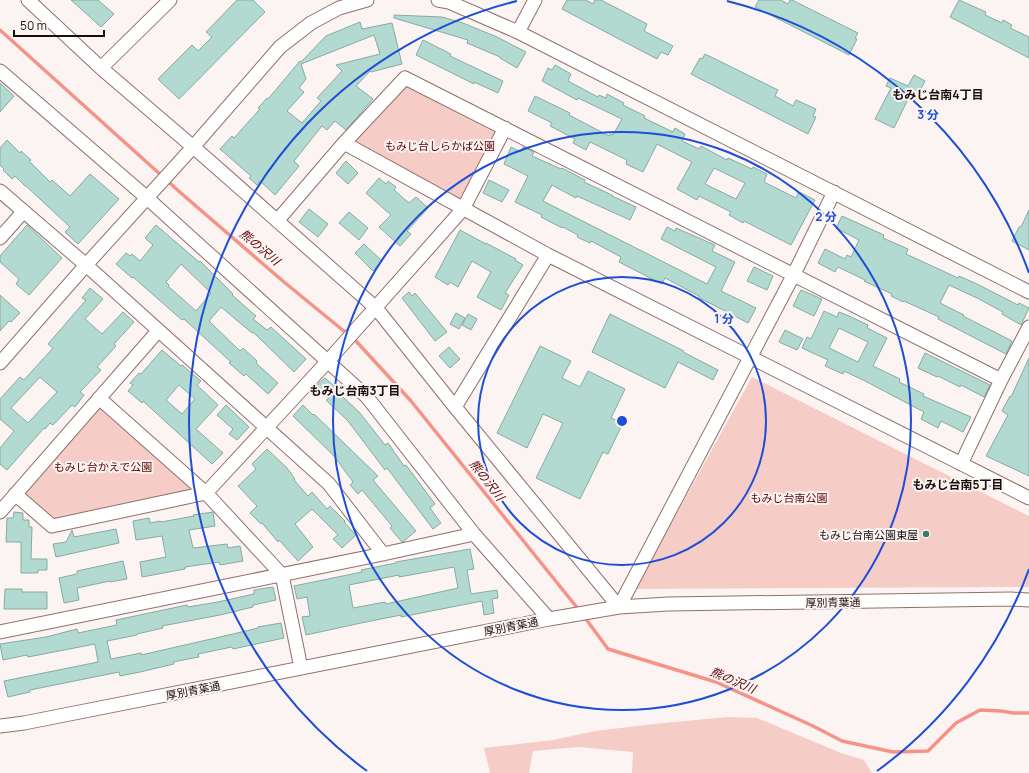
<svg xmlns="http://www.w3.org/2000/svg" width="1029" height="773" font-family="Manrope,'Noto Sans JP',sans-serif">
  <style>
    .green { fill: #f6cdc6 }
    .lines { fill: none; stroke-linecap: round; stroke-linejoin: round }
    .stream { stroke: #f59386; stroke-width: 3.5 }
    .building { fill: #b3dad1; stroke: #85aba2; fill-rule: evenodd }
    .minor-casing { stroke: #916f6a; stroke-width: 15 }
    .minor { stroke: #fff; stroke-width: 13 }
    .ring { fill: none; stroke: #1d4ed8; stroke-width: 2 }
    .poi-dot { fill: #397c70; stroke: #fcf4f3; stroke-width: 1.5 }
    .labels { text-anchor: middle; dominant-baseline: central; stroke-width: 4; stroke-linejoin: round; paint-order: stroke }
    .park-label { font-size: 11px; fill: #5b0002; stroke: #fcf4f3 }
    .poi-label { font-size: 11px; fill: #1a0e0c; stroke: #fcf4f3; text-anchor: end }
    .street-label { font-size: 11px; fill: #1a0e0c; stroke: #fcf4f3 }
    .neighbourhood-label { font-size: 12px; font-weight: bold; fill: #1a0e0c; stroke: #fcf4f3 }
    .water-label { font-size: 12px; font-style: italic; fill: #590001; stroke: #fcf4f3 }
    .centre { fill: #1d4ed8; stroke: #fcf4f3; stroke-width: 2 }
    .ring-label { font-size: 12px; text-anchor: middle; font-weight: bold; fill: #1d4ed8; stroke: #fcf4f3; stroke-width: 4; stroke-linejoin: round; paint-order: stroke }
  </style>
  <rect width="100%" height="100%" fill="#fcf4f3"/>
  <!-- green -->
  <path class="green" d="M 405,78 L 505,128 L 463,209 L 344,143 Z
    M 752,377 L 1029,516 L 1029,587 L 635,589 Z
    M 99,398 L 206,493 L 52,526 L 15,494 Z
    M 727,717 L 757,718 L 841,753 L 864,760 L 872,773 L 632,773 L 633,752 L 579,747 L 533,751 L 529,773 L 490,773 L 484,748 L 553,740 L 595,731 L 654,724 Z"/>
  <g class="lines">
    <!-- stream -->
    <path class="stream" d="M 0,30 L 182,194 L 284,282 L 356,341 L 411,401 L 579,610
      M 583,615 L 608,649 L 716,682 L 813,726 L 842,741 L 893,752 L 928,751 L 956,723 L 980,710 L 1001,711 L 1013,713 L 1029,713"/>
  </g>
  <!-- building -->
  <path class="building" d="M 71,0 L 98,0 L 114,14 L 101,27 Z
    M 237,0 L 253,0 L 265,12 L 179,99 L 158,79 L 192,45 L 198,51 L 212,37 L 206,32 Z
    M 567,0 L 586,0 L 593,4 L 595,0 L 601,0 L 647,24 L 644,31 L 673,46 L 668,55 L 661,52 L 657,59 L 562,9 Z
    M 759,0 L 781,0 L 788,4 L 790,0 L 792,0 L 858,33 L 855,38 L 857,39 L 849,55 L 755,7 Z
    M 959,0 L 986,12 L 985,15 L 1002,23 L 1003,20 L 1012,25 L 1010,28 L 1029,37 L 1029,58 L 950,17 Z
    M 394,15 L 442,17 L 463,23 L 497,37 L 526,52 L 517,68 L 500,58 L 500,57 L 467,43 L 468,40 L 394,18 Z
    M 360,22 L 362,29 L 392,23 L 402,64 L 371,72 L 370,71 L 356,86 L 373,99 L 346,130 L 335,121 L 327,130 L 322,126 L 294,161 L 299,166 L 275,195 L 260,181 L 257,185 L 249,178 L 251,176 L 220,149 L 232,136 L 234,138 L 260,109 L 258,108 L 267,98 L 268,99 L 300,61 L 301,62 L 326,36 ZM 374,35 L 380,54 L 336,65 L 342,71 L 317,98 L 321,101 L 302,123 L 287,111 L 304,92 L 299,88 L 306,79 L 301,64 Z
    M 423,40 L 451,54 L 450,56 L 503,81 L 498,93 L 474,82 L 474,84 L 416,55 Z
    M 705,54 L 778,90 L 775,96 L 793,106 L 796,100 L 816,109 L 813,116 L 816,117 L 808,134 L 691,74 L 700,58 L 702,59 Z
    M 555,65 L 571,74 L 568,81 L 598,97 L 599,95 L 606,98 L 607,94 L 624,103 L 623,105 L 645,116 L 644,118 L 673,132 L 675,128 L 685,134 L 682,141 L 699,149 L 701,146 L 727,160 L 728,158 L 752,169 L 753,167 L 767,174 L 764,182 L 796,198 L 799,192 L 815,200 L 791,245 L 744,221 L 743,223 L 729,215 L 731,212 L 699,196 L 697,200 L 677,189 L 692,162 L 657,144 L 643,172 L 626,164 L 627,160 L 590,142 L 586,150 L 573,143 L 575,139 L 550,126 L 552,123 L 528,111 L 535,96 L 570,113 L 569,115 L 609,136 L 610,134 L 613,135 L 622,119 L 578,98 L 577,100 L 542,81 L 548,68 L 552,70 ZM 714,168 L 745,183 L 736,199 L 705,184 Z
    M 914,75 L 925,81 L 915,100 L 909,97 L 894,128 L 875,119 L 891,88 L 886,86 L 890,78 L 908,86 Z
    M 0,83 L 14,96 L 0,112 Z
    M 7,140 L 20,153 L 21,151 L 31,160 L 29,161 L 50,182 L 52,180 L 70,196 L 90,174 L 119,199 L 78,244 L 65,232 L 70,227 L 26,186 L 25,186 L 15,176 L 12,179 L 3,170 L 4,169 L 0,165 L 0,148 Z
    M 511,147 L 521,152 L 523,147 L 534,152 L 532,156 L 561,169 L 562,168 L 585,180 L 584,182 L 612,195 L 612,196 L 636,207 L 630,220 L 577,196 L 576,198 L 552,185 L 543,201 L 707,284 L 716,267 L 661,239 L 667,227 L 675,231 L 676,228 L 715,245 L 712,251 L 735,262 L 721,291 L 756,308 L 748,323 L 698,297 L 699,296 L 665,278 L 662,284 L 619,262 L 621,257 L 591,241 L 590,243 L 577,237 L 578,235 L 563,227 L 562,228 L 541,217 L 542,215 L 515,202 L 528,176 L 504,164 Z
    M 346,161 L 358,173 L 348,184 L 336,173 Z
    M 379,178 L 386,184 L 388,181 L 396,187 L 394,190 L 409,203 L 416,197 L 428,208 L 407,231 L 411,234 L 400,246 L 379,227 L 391,215 L 366,193 Z
    M 489,180 L 509,190 L 502,202 L 483,193 Z
    M 309,209 L 328,224 L 318,237 L 299,222 Z
    M 1029,210 L 1029,250 L 1012,241 L 1019,227 L 1021,227 Z
    M 349,212 L 368,228 L 359,240 L 339,223 Z
    M 842,216 L 884,235 L 883,238 L 908,249 L 906,254 L 958,278 L 959,276 L 977,284 L 1018,305 L 1019,303 L 1029,308 L 1021,325 L 1002,314 L 1003,312 L 977,298 L 949,285 L 940,303 L 964,315 L 963,316 L 1012,341 L 1006,354 L 938,319 L 939,317 L 904,301 L 903,302 L 891,296 L 892,294 L 864,281 L 865,280 L 838,267 L 835,272 L 818,263 L 825,249 L 845,259 L 847,255 L 851,257 L 859,240 L 836,228 Z
    M 27,225 L 62,258 L 29,295 L 16,284 L 19,279 L 0,262 L 0,256 Z
    M 156,225 L 199,262 L 200,261 L 233,294 L 232,295 L 256,316 L 253,319 L 267,330 L 271,327 L 306,359 L 294,372 L 253,332 L 252,333 L 221,307 L 209,321 L 240,351 L 243,348 L 257,361 L 256,363 L 278,383 L 268,394 L 246,374 L 244,376 L 229,363 L 231,362 L 208,341 L 184,319 L 182,320 L 133,277 L 132,278 L 116,264 L 126,253 L 130,256 L 132,254 L 140,261 L 153,245 L 145,238 ZM 181,264 L 211,293 L 196,311 L 168,286 L 169,285 L 166,282 Z
    M 460,230 L 486,244 L 486,243 L 516,259 L 515,260 L 523,265 L 505,293 L 509,295 L 501,310 L 477,297 L 491,272 L 472,261 L 458,287 L 450,282 L 448,285 L 435,277 Z
    M 364,244 L 382,261 L 373,271 L 355,253 Z
    M 754,267 L 773,276 L 767,290 L 747,281 Z
    M 90,288 L 103,299 L 85,319 L 102,334 L 123,312 L 134,322 L 114,344 L 116,346 L 97,367 L 101,370 L 80,392 L 84,395 L 75,407 L 72,405 L 53,425 L 50,423 L 45,429 L 44,428 L 7,470 L 0,464 L 0,448 L 14,431 L 0,419 L 0,399 L 20,377 L 24,380 L 53,348 L 48,344 L 86,300 L 82,298 ZM 40,377 L 57,392 L 28,423 L 11,408 Z
    M 801,290 L 822,299 L 814,316 L 793,306 Z
    M 409,292 L 412,296 L 415,293 L 447,332 L 435,341 L 402,298 Z
    M 0,295 L 20,313 L 11,322 L 9,321 L 0,331 Z
    M 824,311 L 837,317 L 839,312 L 849,316 L 868,325 L 867,328 L 887,338 L 873,366 L 900,379 L 899,382 L 924,394 L 923,396 L 971,417 L 963,432 L 941,421 L 938,428 L 921,419 L 924,412 L 867,382 L 844,371 L 843,374 L 825,366 L 828,360 L 802,348 L 807,337 L 811,339 ZM 839,328 L 868,342 L 858,362 L 829,348 Z
    M 456,313 L 465,318 L 459,329 L 450,324 Z
    M 468,314 L 477,319 L 471,330 L 462,325 Z
    M 610,314 L 684,351 L 683,352 L 718,370 L 713,380 L 678,362 L 665,388 L 592,352 Z
    M 785,330 L 803,339 L 797,350 L 779,342 Z
    M 540,346 L 571,361 L 562,378 L 580,387 L 588,371 L 625,389 L 611,418 L 623,423 L 608,454 L 603,452 L 580,499 L 536,478 L 563,423 L 543,414 L 527,448 L 497,433 Z
    M 449,347 L 460,359 L 450,368 L 439,356 Z
    M 162,350 L 181,366 L 182,365 L 201,381 L 197,385 L 218,405 L 196,429 L 223,453 L 212,464 L 143,401 L 142,403 L 128,391 L 133,385 L 130,383 L 139,373 L 141,374 ZM 179,385 L 195,399 L 182,414 L 166,400 Z
    M 925,353 L 990,385 L 984,397 L 961,385 L 960,387 L 938,376 L 937,377 L 918,368 Z
    M 1029,358 L 1029,476 L 986,456 L 1008,415 L 1002,411 L 1010,396 L 1011,397 Z
    M 325,378 L 334,386 L 335,385 L 344,393 L 342,396 L 360,413 L 385,445 L 388,443 L 404,466 L 406,465 L 435,504 L 430,508 L 441,523 L 433,529 L 387,468 L 385,470 L 348,421 L 326,400 L 329,398 L 316,386 Z
    M 226,405 L 249,427 L 237,440 L 229,434 L 233,429 L 217,415 Z
    M 303,405 L 313,415 L 314,414 L 378,476 L 373,480 L 416,531 L 404,541 L 402,542 L 390,528 L 392,526 L 362,490 L 358,494 L 350,485 L 353,482 L 334,456 L 293,416 Z
    M 267,449 L 287,468 L 295,479 L 294,480 L 308,496 L 312,492 L 327,509 L 330,506 L 345,521 L 344,522 L 356,535 L 342,548 L 333,539 L 338,535 L 312,509 L 295,524 L 313,547 L 298,561 L 279,540 L 278,542 L 262,523 L 261,524 L 250,513 L 257,506 L 238,486 L 256,469 L 252,464 Z
    M 14,512 L 23,513 L 23,520 L 29,520 L 29,527 L 32,527 L 31,559 L 47,559 L 47,570 L 38,570 L 38,573 L 21,573 L 21,542 L 6,542 L 7,518 L 13,518 Z
    M 213,512 L 215,526 L 189,530 L 193,548 L 227,544 L 228,548 L 240,546 L 243,561 L 220,565 L 219,562 L 185,567 L 185,569 L 142,577 L 140,562 L 166,557 L 162,536 L 136,540 L 133,521 L 149,518 L 150,523 L 160,521 L 161,522 L 194,516 L 193,515 Z
    M 116,529 L 119,543 L 56,557 L 53,544 L 66,542 L 72,530 L 74,537 Z
    M 470,549 L 474,569 L 467,570 L 471,594 L 497,590 L 498,598 L 492,599 L 494,613 L 484,615 L 482,601 L 401,617 L 401,615 L 361,623 L 306,635 L 302,617 L 310,616 L 307,597 L 297,599 L 294,586 L 362,572 L 361,570 L 396,563 L 396,562 ZM 454,567 L 458,588 L 386,604 L 385,602 L 353,608 L 349,585 L 399,575 L 399,577 Z
    M 123,561 L 127,579 L 110,582 L 110,581 L 77,588 L 79,600 L 64,603 L 59,578 L 77,574 L 77,571 Z
    M 273,587 L 276,600 L 253,605 L 253,607 L 220,615 L 162,626 L 163,628 L 137,634 L 137,635 L 107,641 L 111,659 L 141,653 L 141,655 L 233,634 L 258,628 L 258,627 L 281,623 L 284,638 L 233,649 L 232,647 L 198,654 L 199,657 L 173,662 L 174,664 L 140,672 L 120,676 L 119,672 L 30,690 L 30,692 L 8,697 L 4,681 L 98,662 L 95,644 L 28,657 L 27,655 L 3,660 L 0,644 L 46,637 L 77,629 L 78,633 L 117,625 L 116,620 L 187,605 L 188,607 L 218,602 L 254,594 L 254,590 Z
    M 5,589 L 22,589 L 22,592 L 47,592 L 47,609 L 4,609 Z"/>
  <g class="lines">
    <!-- minor casing -->
    <g class="minor-casing">
      <path id="minor" d="M 28,0 L 101,68 L 206,158 L 376,308 L 455,407 L 619,607 L 794,274 L 834,192
        M 438,0 L 449,2 L 518,32 L 1029,292
        M 518,32 L 535,0
        M 101,68 L 170,0
        M 0,71 L 146,197 L 367,397 L 474,534 L 549,619
        M 344,143 L 548,255 L 1029,498
        M 0,191 L 86,265 L 329,484 L 383,554
        M 277,221 L 344,143 L 405,78 L 1001,380
        M 0,238 L 23,212
        M 0,363 L 86,265 L 193,147 L 280,47 L 311,23 L 339,8 L 367,0
        M 99,398 L 206,493 L 282,575 L 301,668
        M 455,407 L 548,255
        M 961,464 L 1001,380 L 1029,327
        M 15,494 L 52,526 L 206,493 L 328,361 L 463,209 L 505,128
        M 0,512 L 158,331
        M 0,632 L 383,554 L 474,534
        M 0,726 L 24,723 L 549,619 L 619,607 L 668,604 L 1011,599 L 1029,600"/>
    </g>
    <!-- minor -->
    <use href="#minor" class="minor"/>
  </g>
  <!-- distance rings -->
  <g class="ring">
    <circle cx="622" cy="421" r="144"/>
    <circle cx="622" cy="421" r="289"/>
    <path d="M1029 569A433 433 0 0 1 877 771M367 771A433 433 0 0 1 517 1M727 1A433 433 0 0 1 1029 273"/>
  </g>
  <!-- markers -->
  <circle class="poi-dot" cx="926" cy="534" r="4"/>
  <g class="labels">
    <!-- park labels -->
    <g class="park-label">
      <text x="440" y="145">もみじ台しらかば公園</text>
      <text x="103" y="466">もみじ台かえで公園</text>
      <text x="789" y="497">もみじ台南公園</text>
    </g>
    <!-- poi labels -->
    <g class="poi-label">
      <text x="918" y="534">もみじ台南公園東屋</text>
    </g>
    <!-- street labels -->
    <g class="street-label">
      <text transform="translate(833 602) rotate(-1)">厚別青葉通</text>
      <text transform="translate(511 626) rotate(-11)">厚別青葉通</text>
      <text transform="translate(193 690) rotate(-11)">厚別青葉通</text>
    </g>
    <!-- neighbourhood labels -->
    <g class="neighbourhood-label">
      <text x="938" y="94">もみじ台南4丁目</text>
      <text x="355" y="390">もみじ台南3丁目</text>
      <text x="958" y="484">もみじ台南5丁目</text>
    </g>
    <!-- water labels -->
    <g class="water-label">
      <text transform="translate(260 247) rotate(40)">熊の沢川</text>
      <text transform="translate(487 480) rotate(52)">熊の沢川</text>
      <text transform="translate(733 680) rotate(23)">熊の沢川</text>
    </g>
  </g>
  <circle cx="622" cy="421" r="6" class="centre"/>
  <g class="ring-label">
    <text x="928" y="119">3 分</text>
    <text x="826" y="221">2 分</text>
    <text x="724" y="323">1 分</text>
  </g>
  <!-- scale -->
  <path d="M14 30v6h90v-6" fill="none" stroke="#1a0e0c" stroke-width="2"/>
  <text x="20" y="30" font-size="12" fill="#1a0e0c" stroke="#fcf4f3" stroke-width="3" paint-order="stroke">50 m</text>
</svg>
